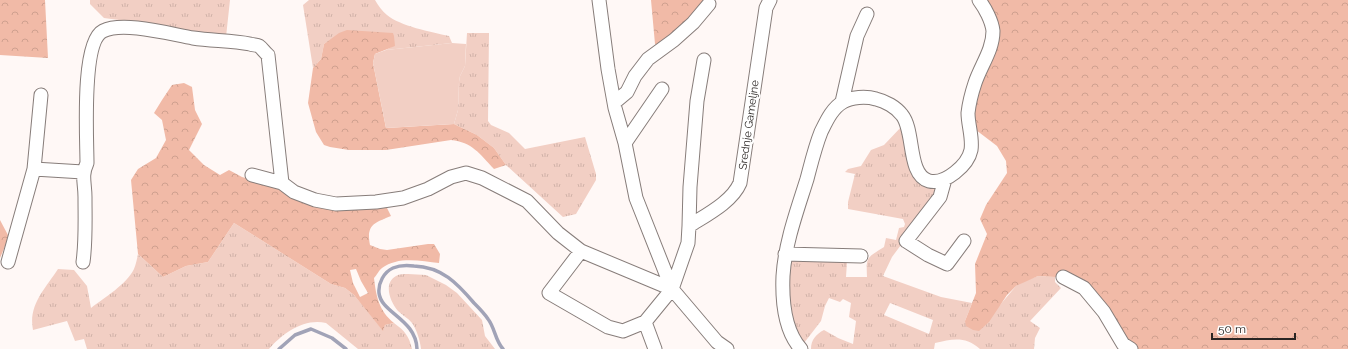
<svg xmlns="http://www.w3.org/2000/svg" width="1348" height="349" font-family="Raleway,sans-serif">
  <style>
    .grass { fill: url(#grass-tufts); fill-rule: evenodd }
    .forest { fill: url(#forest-crowns); fill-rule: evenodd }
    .park { fill: #f2cfc4 }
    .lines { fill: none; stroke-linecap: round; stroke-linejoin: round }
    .stream { stroke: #a1a3b7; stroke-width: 3.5 }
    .street-casing { stroke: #877d7a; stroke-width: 15 }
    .street { stroke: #fff; stroke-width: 13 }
    .labels { text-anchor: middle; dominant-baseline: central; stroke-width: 4; stroke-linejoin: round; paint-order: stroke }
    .street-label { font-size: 11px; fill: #292523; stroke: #fff }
  </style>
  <defs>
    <pattern id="grass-tufts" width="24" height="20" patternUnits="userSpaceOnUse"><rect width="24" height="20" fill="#f2cfc4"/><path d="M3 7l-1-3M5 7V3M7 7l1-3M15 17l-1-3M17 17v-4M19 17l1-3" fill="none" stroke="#d0b2a8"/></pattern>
    <pattern id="forest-crowns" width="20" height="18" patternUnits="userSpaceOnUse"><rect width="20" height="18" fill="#f1baa7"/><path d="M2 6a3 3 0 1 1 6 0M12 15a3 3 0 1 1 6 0" fill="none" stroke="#cfa08f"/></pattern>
  </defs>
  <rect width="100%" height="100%" fill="#fff8f6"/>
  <!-- grass -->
  <path class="grass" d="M 90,0 L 230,0 L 226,37 L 201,33 L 137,21 L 119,20 L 104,18 L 90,4 Z
    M 309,0 L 375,0 C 378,5 382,11 387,15 C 400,26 431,32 449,36 L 452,43 L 386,50 L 395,45 L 327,42 L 324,44 L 321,59 L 313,68 L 303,5 Z
    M 467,33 L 489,33 L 488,121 L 491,125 L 509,133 L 525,149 L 585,137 L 596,174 L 596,180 L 576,214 L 563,217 L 506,165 L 494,148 L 477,135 L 454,124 L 458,110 L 459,82 L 460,76 L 465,66 Z
    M 903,125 L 907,156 L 937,187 L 939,194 L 892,257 L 883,276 L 941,297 L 972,303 L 965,321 L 1000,305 L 1016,286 L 1027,280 L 1038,276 L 1055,277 L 1055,282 L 1061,288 L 1030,321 L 1040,328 L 1035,338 L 1034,349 L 980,349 C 965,336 953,339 935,343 L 934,349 L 811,349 C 811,340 816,334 824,330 L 838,338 L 853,344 L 856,321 L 849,317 L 851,303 L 843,299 L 840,302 L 829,298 L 825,306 L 821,321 L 804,343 L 796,333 L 790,316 L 788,260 L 847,262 L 846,277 L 867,277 C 866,256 867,258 884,247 L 886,238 L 896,240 L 899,228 L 904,227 L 905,224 L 903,219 L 848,209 L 848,202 L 855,174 L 845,172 L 848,169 L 861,166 L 871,150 L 884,145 ZM 890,303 L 933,320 L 929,334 L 884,315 Z
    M 234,223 L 331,284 L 345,288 L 354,295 L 383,330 L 385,325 L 394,323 C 405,331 409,336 412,349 L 358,349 L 326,323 C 304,318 283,333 269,349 L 87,349 L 84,339 L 75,341 L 67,321 L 33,330 C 28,305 45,289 58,269 L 74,270 L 87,286 L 91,308 C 104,298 127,284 134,269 C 136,264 137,259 138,254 L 163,277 L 186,266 L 208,262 Z
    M 408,274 L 426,275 L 446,285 L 457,293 L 482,320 L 485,336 L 495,349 L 421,349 C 420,341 417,330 412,323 C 408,318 402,315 398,311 C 390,302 383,283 396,276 C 399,274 404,274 408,274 Z"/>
  <!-- forest -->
  <path class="forest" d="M 0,0 L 45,0 L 48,58 L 0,55 Z
    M 651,0 L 703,0 L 703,2 L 679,31 L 658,46 L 655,44 Z
    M 985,0 L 1348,0 L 1348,349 L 1132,349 L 1073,284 L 1055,277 L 1038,276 L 1016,286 L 1007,295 L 989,322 L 979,331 L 973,330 L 966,326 L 965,321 L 976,293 L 975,264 L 987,234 L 980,219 L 986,205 L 1007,173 L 1006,161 L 997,146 L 976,130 L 974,114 L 979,85 L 997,48 Z
    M 347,30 L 393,33 L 394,36 L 395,46 L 375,54 L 373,63 L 386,128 L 454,124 L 477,135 L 494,148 L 506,165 L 494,169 C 480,154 472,142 451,140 L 386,150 L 349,150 L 330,147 L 324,145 L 316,132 L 308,103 L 313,68 L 321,59 L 324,44 L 339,33 Z
    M 184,83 L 192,87 L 195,110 L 202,124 L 189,150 L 204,165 L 220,175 L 229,170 L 242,177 L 354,209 L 387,208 L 391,216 C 374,223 366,225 370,245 L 380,249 L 387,250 L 428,244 L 434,244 L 440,254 L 439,263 C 421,261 398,256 382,268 C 379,270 377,275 374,278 C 376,296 379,311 394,323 L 385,325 L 383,331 L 354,295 L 345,288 L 331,284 L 234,223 L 208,262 L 186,266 L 163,277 L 138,254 L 131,180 L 138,169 L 156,158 L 166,140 L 162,120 L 154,113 L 162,100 L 172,85 ZM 356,269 L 361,281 L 368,293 L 360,297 L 353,283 L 350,270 Z
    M 0,220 L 9,237 L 0,258 Z"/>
  <!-- park -->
  <path class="park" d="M 452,43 L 466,44 L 465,66 L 460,76 L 459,82 L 458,110 L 454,124 L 386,128 L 373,63 L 375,54 L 386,50 Z"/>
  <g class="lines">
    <!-- stream -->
    <path class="stream" d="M 279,349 L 295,335 L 311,329 L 332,338 L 346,349
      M 417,349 C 416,319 381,313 379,293 C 378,283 384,272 393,268 C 400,265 407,265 414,266 C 442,267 457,283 474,303 C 479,308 484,313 488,319 C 495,328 495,340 503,349"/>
    <!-- street casing -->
    <g class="street-casing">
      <path id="street" d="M 599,0 L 608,69 L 615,108 L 625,143 L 636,198 L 672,289 L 717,342 L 727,349
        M 615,102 L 627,92 L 635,76 L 648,59 L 674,40 L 693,23 L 709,4
        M 842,102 L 857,36 L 867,14
        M 625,143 L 662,89
        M 34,169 L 41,95
        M 252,175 L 282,183 L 294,192 L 315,200 L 336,204 L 376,202 L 403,198 L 428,189 L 451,177 L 466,173 L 482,178 L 527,201 L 558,233 L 581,251 L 672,289
        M 945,179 L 940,197 L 906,241 L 928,255 L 947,264 L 964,241
        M 689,226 C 706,215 732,202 740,183 L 766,8 L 770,0
        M 581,251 L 549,293 L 608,327 L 623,331 L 645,322 L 672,289 L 688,243 L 689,226 L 690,187 L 697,101 L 704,60
        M 785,254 L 861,256
        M 8,262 L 34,169 L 83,172
        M 83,262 C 86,241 85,219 85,197 C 85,183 81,176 87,163 C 87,139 81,42 103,31 C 123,21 170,34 193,38 C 212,41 232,40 250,44 C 253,45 257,45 259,46 C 262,48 265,53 268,55 L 282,183
        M 1063,277 L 1084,288 L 1104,312 L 1123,344 L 1131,349
        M 645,322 L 655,349
        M 801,349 C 784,330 782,300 783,276 C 785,243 797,211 807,179 C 811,164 815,147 821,132 C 826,122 832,108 843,102 C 851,97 866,96 876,99 C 885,101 896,107 902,115 C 915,131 907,175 929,181 C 945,185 968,165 971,150 C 973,138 968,125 968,113 C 969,104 972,92 975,83 C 981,65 993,50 993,31 C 992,21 985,8 979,0"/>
    </g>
    <!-- street -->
    <use href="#street" class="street"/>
  </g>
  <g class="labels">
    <!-- street labels -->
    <g class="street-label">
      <text transform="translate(749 125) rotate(-82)">Srednje Gameljne</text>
    </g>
  </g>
  <!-- scale -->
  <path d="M1212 333v6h83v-6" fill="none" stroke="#292523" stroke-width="2"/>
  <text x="1218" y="333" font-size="12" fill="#292523" stroke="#ffffff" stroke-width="3" paint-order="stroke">50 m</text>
</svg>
